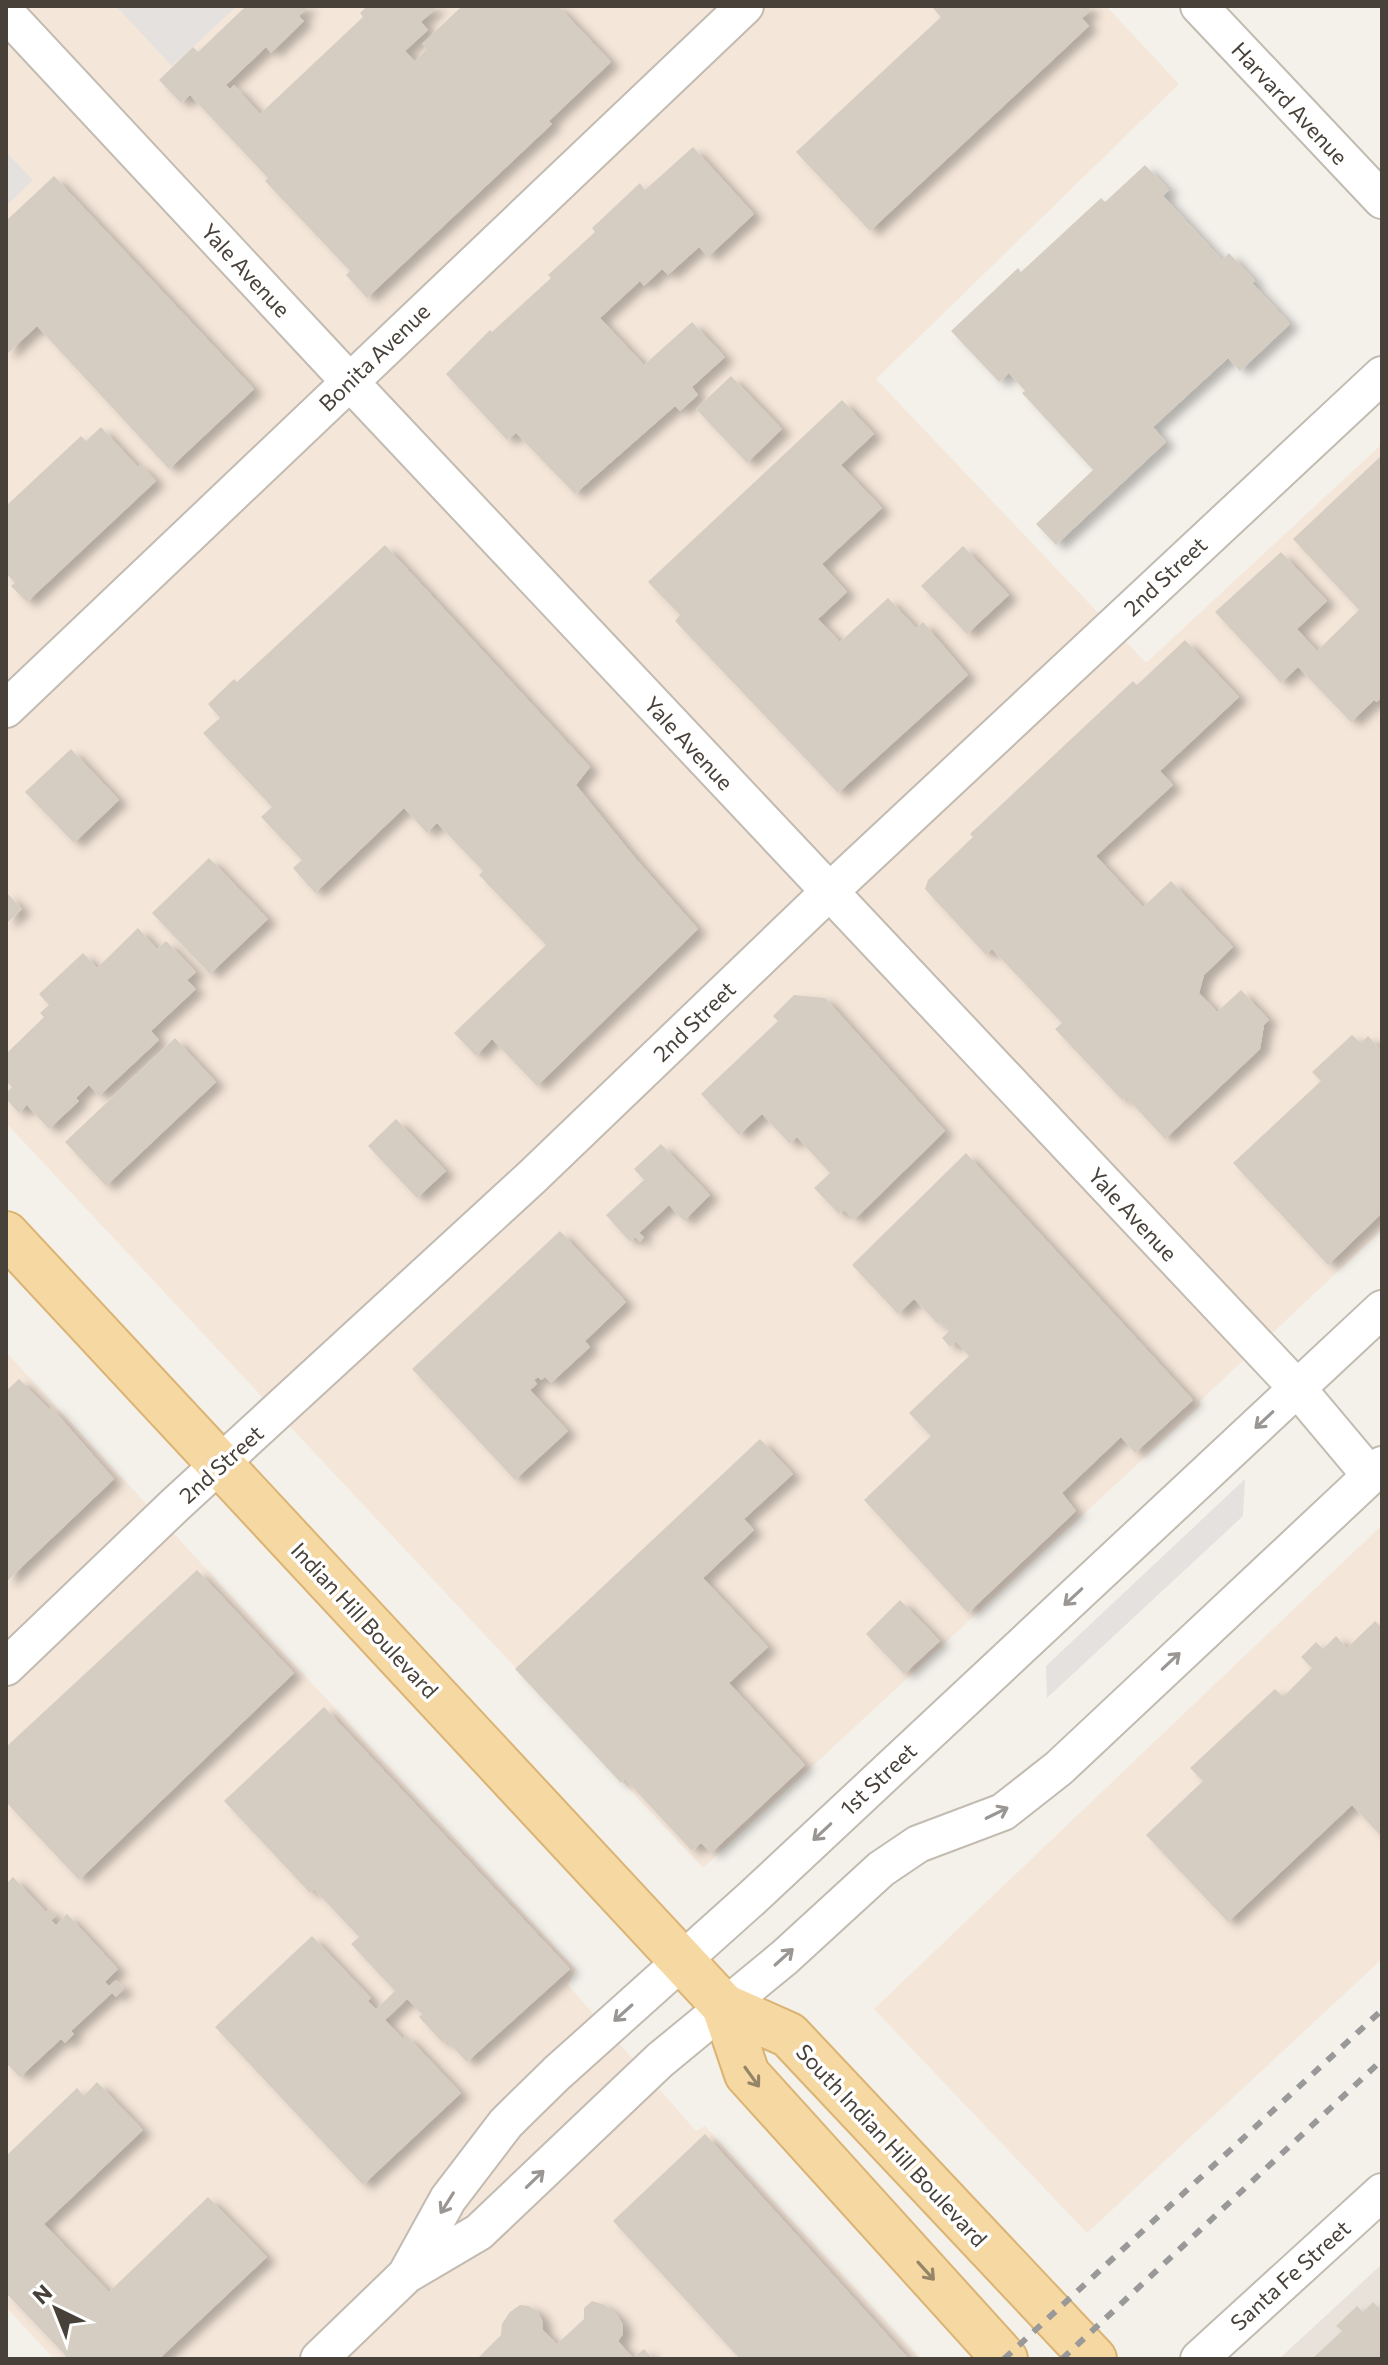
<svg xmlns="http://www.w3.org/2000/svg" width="1388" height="2365" font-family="Commissioner,sans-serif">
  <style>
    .residential { fill: #e8e2da }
    .commercial { fill: #f4e6d9 }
    .parking { fill: #e4e1df }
    .building { fill: #d5ccc2; filter: url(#shadow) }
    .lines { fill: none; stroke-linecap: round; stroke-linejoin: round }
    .minor-casing { stroke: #c2bbb1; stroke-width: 40 }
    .primary-casing { stroke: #dbb373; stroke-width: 48 }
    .minor { stroke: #fff; stroke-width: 36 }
    .primary { stroke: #f6d8a2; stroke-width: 44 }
    .rail { stroke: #999; stroke-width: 6; stroke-dasharray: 10 10; stroke-linecap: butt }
    .oneway { stroke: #9a9693 }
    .oneway2 { stroke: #968569 }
    .labels { text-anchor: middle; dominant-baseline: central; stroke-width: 7; stroke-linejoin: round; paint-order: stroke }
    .street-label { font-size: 22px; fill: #48413a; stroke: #fff }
  </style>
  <defs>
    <filter id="shadow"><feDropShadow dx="9" dy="5" stdDeviation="4" flood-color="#0004"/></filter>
  </defs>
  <rect width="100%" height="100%" fill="#f4f1eb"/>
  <!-- residential -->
  <path class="residential" d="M 1382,2264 L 1382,2359 L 1279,2359 Z"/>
  <!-- commercial -->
  <path class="commercial" d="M 6,6 L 1106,6 L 1179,84 L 876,379 L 1146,663 L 1382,444 L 1382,1230 L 1200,1401 L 1201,1405 L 703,1868 L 6,1123 Z
    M 6,1352 L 576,1969 L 568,1985 L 696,2131 L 705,2126 L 921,2359 L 54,2359 L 6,2307 Z
    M 1382,1525 L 1382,1959 L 1087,2233 L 874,2009 Z"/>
  <!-- parking -->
  <path class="parking" d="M 116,6 L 237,6 L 172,66 Z
    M 6,152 L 33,180 L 6,206 Z
    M 1245,1479 L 1243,1516 L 1047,1698 L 1046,1666 Z"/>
  <!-- building -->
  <path class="building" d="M 246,6 L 309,6 L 299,16 L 304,21 L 271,53 L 266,47 L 226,85 L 230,89 L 234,85 L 260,114 L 363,17 L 360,13 L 367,6 L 438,6 L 421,22 L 428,30 L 405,51 L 415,61 L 427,49 L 422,44 L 462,6 L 558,6 L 611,62 L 549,121 L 552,124 L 367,298 L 346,275 L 350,271 L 265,181 L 268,178 L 190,95 L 181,103 L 159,80 L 193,47 L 198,52 Z
    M 931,6 L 1087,6 L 1091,10 L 1082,18 L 1089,26 L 870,231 L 796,152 L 941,17 Z
    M 693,147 L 754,214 L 708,257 L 699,247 L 668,275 L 662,269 L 644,286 L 640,281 L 600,318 L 644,365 L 692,322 L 725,357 L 692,387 L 698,395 L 680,411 L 675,406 L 575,494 L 516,433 L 507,440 L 446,374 L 490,330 L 492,332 L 551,278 L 548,275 L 595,232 L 592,228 L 640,183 L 645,190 Z
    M 1145,165 L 1169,190 L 1163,196 L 1222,260 L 1229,253 L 1255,281 L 1252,283 L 1290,324 L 1240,371 L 1228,358 L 1153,427 L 1166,442 L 1056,545 L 1036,524 L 1093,470 L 1022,393 L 1025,391 L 1009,373 L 999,382 L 951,331 L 1018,268 L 1021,272 L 1101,198 L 1105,202 Z
    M 54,176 L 254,389 L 169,469 L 37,326 L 6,355 L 6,221 Z
    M 731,376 L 782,429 L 747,463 L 696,409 Z
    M 842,400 L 874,434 L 841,465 L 882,508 L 822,564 L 847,592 L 818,619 L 840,642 L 888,598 L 916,628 L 923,622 L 968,675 L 838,793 L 675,621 L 680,615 L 648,582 Z
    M 101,427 L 138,467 L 141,465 L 156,481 L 27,602 L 11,586 L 15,583 L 6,573 L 6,506 L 81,436 L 86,441 Z
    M 1382,455 L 1382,697 L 1377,702 L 1374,700 L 1351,722 L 1298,667 L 1281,683 L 1215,612 L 1281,552 L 1327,601 L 1297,629 L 1317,651 L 1359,610 L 1293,539 Z
    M 385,545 L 590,767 L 576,785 L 636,859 L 698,929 L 537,1086 L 492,1039 L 476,1056 L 454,1033 L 546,945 L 479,875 L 483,871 L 437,823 L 427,833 L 404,808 L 315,893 L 293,868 L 302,860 L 261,817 L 272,807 L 203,733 L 220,718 L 208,704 L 234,679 L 237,682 Z
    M 963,546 L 1009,595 L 967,634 L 921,586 Z
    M 1185,640 L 1239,697 L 1160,771 L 1173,785 L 1096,856 L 1143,907 L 1171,881 L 1233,947 L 1204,975 L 1199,993 L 1217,1012 L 1241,990 L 1269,1020 L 1264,1025 L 1260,1049 L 1165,1139 L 1126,1097 L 1122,1100 L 1055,1029 L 1062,1023 L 992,949 L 986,955 L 925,889 L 928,880 L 973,837 L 970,834 L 1133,681 L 1137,685 Z
    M 71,749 L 119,800 L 74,843 L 25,792 Z
    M 209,858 L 268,919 L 210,974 L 152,913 Z
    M 6,892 L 22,909 L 6,924 Z
    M 138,928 L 157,949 L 166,941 L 196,972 L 187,980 L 196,989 L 151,1031 L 159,1040 L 99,1096 L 89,1085 L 76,1098 L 79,1101 L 49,1129 L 27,1105 L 19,1113 L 6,1099 L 6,1093 L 12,1087 L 6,1081 L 6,1054 L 44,1017 L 40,1013 L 49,1005 L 39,994 L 83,953 L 97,968 Z
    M 794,995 L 825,998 L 945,1131 L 854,1220 L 844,1210 L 839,1214 L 814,1188 L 830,1173 L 797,1137 L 790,1144 L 762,1114 L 739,1135 L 701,1094 L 778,1021 L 773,1016 Z
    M 1352,1035 L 1361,1043 L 1368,1036 L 1382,1051 L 1382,1213 L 1328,1265 L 1233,1163 L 1321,1081 L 1312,1072 Z
    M 175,1038 L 216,1082 L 106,1186 L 65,1142 Z
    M 396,1119 L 446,1171 L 417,1198 L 368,1146 Z
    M 661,1144 L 710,1195 L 684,1221 L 669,1205 L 639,1233 L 644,1237 L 640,1242 L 635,1237 L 630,1242 L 606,1215 L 644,1180 L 634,1169 Z
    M 966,1153 L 1193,1400 L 1135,1453 L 1121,1437 L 1062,1493 L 1076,1511 L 968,1613 L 864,1500 L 931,1436 L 909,1413 L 969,1356 L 956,1341 L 950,1347 L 942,1338 L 949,1331 L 940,1322 L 938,1324 L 914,1299 L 898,1314 L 852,1265 Z
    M 560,1231 L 626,1302 L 585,1341 L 590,1347 L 551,1383 L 545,1377 L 541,1380 L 538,1377 L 534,1380 L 537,1384 L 530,1390 L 568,1431 L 515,1480 L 412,1369 Z
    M 19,1379 L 50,1410 L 51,1407 L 114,1479 L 6,1582 L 6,1391 Z
    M 760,1439 L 793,1474 L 744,1519 L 754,1530 L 703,1578 L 768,1647 L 729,1683 L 805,1765 L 711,1853 L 701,1843 L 692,1851 L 625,1779 L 621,1783 L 515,1669 Z
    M 197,1570 L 294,1673 L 79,1880 L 6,1802 L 6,1747 Z
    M 900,1600 L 940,1641 L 904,1674 L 866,1634 Z
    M 1375,1621 L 1382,1628 L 1382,1837 L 1352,1805 L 1228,1922 L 1146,1835 L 1203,1781 L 1190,1768 L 1275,1689 L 1283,1697 L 1312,1668 L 1301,1657 L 1316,1642 L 1323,1649 L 1336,1636 L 1347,1648 Z
    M 324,1707 L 570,1969 L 467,2062 L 446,2040 L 443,2043 L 419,2017 L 422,2014 L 407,1999 L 385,2020 L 403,2039 L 406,2035 L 461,2093 L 363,2185 L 215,2027 L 312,1936 L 371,1998 L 368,2001 L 376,2009 L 395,1991 L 351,1944 L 359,1937 L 314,1889 L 310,1893 L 224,1801 Z
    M 13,1877 L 46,1912 L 49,1909 L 56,1916 L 51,1920 L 56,1925 L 67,1914 L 118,1969 L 105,1982 L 109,1986 L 116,1980 L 124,1989 L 116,1997 L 112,1993 L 71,2031 L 74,2034 L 65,2043 L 61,2039 L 20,2077 L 6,2063 L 6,1884 Z
    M 97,2082 L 143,2130 L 44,2224 L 109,2292 L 208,2197 L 267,2257 L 159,2359 L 62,2359 L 66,2356 L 6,2293 L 6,2156 L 77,2088 L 84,2096 Z
    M 705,2134 L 909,2359 L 740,2359 L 613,2221 Z
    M 592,2301 L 605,2305 L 617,2315 L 623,2325 L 623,2334 L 618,2341 L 633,2358 L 644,2349 L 653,2359 L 477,2359 L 501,2335 L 502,2324 L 510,2312 L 520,2305 L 529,2306 L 538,2312 L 542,2320 L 543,2330 L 557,2344 L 584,2319 L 584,2308 Z
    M 1373,2302 L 1382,2311 L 1382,2359 L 1312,2359 L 1342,2331 L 1336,2326 L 1357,2306 L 1363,2312 Z"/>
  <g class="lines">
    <!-- minor casing -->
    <g class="minor-casing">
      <path id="minor" d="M 1199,6 L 1382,200
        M 6,13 L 349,381 L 1297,1388 L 1370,1475
        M 6,709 L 745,6
        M 6,1667 L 175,1505 L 532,1177 L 829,892 L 1382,375
        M 406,2275 L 448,2199 L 506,2123 L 557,2073 L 752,1898 L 1382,1309
        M 319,2359 L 406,2275 L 479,2232 L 660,2060 L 785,1957 L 881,1869 L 918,1844 L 1003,1812 L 1059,1768 L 1382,1465
        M 1199,2359 L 1382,2192"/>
    </g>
    <!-- primary casing -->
    <g class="primary-casing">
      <path id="primary" d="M 6,1234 L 724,2006 L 789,2035 L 1094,2359
        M 724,2006 L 747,2074 L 1005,2359"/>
    </g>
    <!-- minor -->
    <use href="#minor" class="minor"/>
    <!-- primary -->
    <use href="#primary" class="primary"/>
    <!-- rail -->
    <path class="rail" d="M 1004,2359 L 1382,2010
      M 1062,2359 L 1382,2060"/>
  </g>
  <!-- one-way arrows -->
  <defs><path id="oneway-shaft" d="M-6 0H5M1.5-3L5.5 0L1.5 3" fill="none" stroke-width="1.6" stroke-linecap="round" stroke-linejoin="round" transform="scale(2)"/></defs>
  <g class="oneway">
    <use href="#oneway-shaft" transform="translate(1264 1420) rotate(137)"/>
    <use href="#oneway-shaft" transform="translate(1073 1597) rotate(137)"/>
    <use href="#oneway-shaft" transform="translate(1171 1661) rotate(-43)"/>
    <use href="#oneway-shaft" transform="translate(997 1813) rotate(-26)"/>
    <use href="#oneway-shaft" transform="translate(822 1832) rotate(137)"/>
    <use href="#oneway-shaft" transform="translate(784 1957) rotate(-42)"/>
    <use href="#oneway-shaft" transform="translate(623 2013) rotate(138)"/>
    <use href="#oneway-shaft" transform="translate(535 2179) rotate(-44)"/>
    <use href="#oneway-shaft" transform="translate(447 2203) rotate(122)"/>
  </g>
  <g class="oneway2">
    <use href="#oneway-shaft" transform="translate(752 2077) rotate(54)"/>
    <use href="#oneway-shaft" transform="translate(926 2271) rotate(48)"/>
  </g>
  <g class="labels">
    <!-- street labels -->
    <g class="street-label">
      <text transform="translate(1290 103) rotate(47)">Harvard Avenue</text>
      <text transform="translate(246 270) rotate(47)">Yale Avenue</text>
      <text transform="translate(374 357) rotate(-44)">Bonita Avenue</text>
      <text transform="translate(1165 576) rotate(-43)">2nd Street</text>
      <text transform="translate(689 743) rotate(47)">Yale Avenue</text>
      <text transform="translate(694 1021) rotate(-44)">2nd Street</text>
      <text transform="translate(1133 1214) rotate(47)">Yale Avenue</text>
      <text transform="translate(221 1464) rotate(-42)">2nd Street</text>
      <text transform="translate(365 1620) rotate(47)">Indian Hill Boulevard</text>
      <text transform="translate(878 1779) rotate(-43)">1st Street</text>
      <text transform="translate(892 2145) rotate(47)">South Indian Hill Boulevard</text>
      <text transform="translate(1290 2275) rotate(-42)">Santa Fe Street</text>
    </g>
  </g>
  <!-- border -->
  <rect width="1388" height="2365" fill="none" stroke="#48413a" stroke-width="16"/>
  <!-- north arrow -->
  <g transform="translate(56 2309) rotate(317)" stroke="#ffffff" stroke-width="6" paint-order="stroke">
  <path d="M0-6L14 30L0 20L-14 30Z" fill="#48413a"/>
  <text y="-12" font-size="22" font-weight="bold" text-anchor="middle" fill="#48413a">N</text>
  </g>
</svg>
